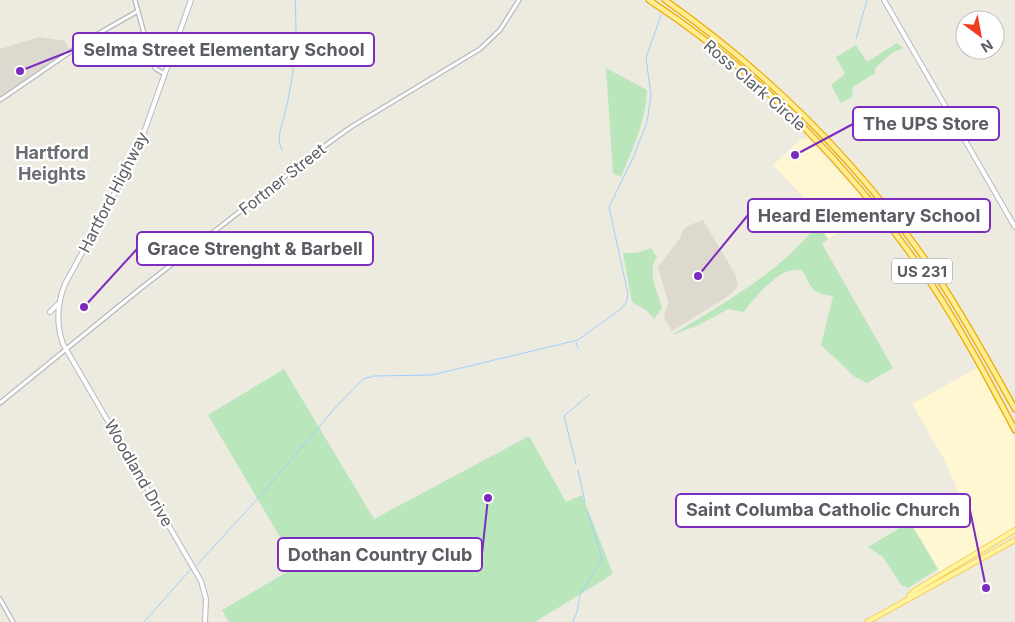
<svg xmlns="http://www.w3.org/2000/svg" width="1015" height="622" font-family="Inter,sans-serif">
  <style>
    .commercial { fill: #fff6d2 }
    .education { fill: #ddd9cf }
    .green { fill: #bae6bc }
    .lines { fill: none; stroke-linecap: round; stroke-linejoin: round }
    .stream { stroke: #9dd0ff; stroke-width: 1 }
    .tertiary-casing { stroke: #b6b8bd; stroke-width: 5.5 }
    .secondary-casing { stroke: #b6b9c0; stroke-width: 6 }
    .primary-casing { stroke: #f7cf4f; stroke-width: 6 }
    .trunk-casing { stroke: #ecac00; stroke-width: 7 }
    .tertiary { stroke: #fff; stroke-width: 3 }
    .secondary { stroke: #fff; stroke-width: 4 }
    .primary { stroke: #fff4a2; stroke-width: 4 }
    .trunk { stroke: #ffec93; stroke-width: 4.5 }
    .labels { text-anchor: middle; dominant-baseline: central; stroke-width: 4.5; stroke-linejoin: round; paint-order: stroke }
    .shield { fill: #fff; stroke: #8b8d91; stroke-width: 1 }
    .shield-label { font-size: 15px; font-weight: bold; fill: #595c62 }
    .street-label { font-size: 16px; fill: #595c62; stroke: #fff }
    .neighbourhood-label { font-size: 18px; font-weight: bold; fill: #6a6e74; stroke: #fff }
    .leader { fill: none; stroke: #7b2cbf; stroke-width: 2 }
    .callout-dot { fill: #7b2cbf; stroke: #fff; stroke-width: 2 }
    .callout { fill: #fff; stroke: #7b2cbf; stroke-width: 2 }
    .callout-label { font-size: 18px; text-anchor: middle; font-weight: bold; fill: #595c62 }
  </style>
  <rect width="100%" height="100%" fill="#edeae0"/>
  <!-- commercial -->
  <path class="commercial" d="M 808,138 L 874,211 L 828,239 L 818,225 L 825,220 L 773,165 L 801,139 Z
    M 977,368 L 1015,438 L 1015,527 L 940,572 L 910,522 L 959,494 L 945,461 L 912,404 Z"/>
  <!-- education -->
  <path class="education" d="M 39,37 L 65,41 L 69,49 L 0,98 L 0,49 Z
    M 703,220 L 735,274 L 738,284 L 736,289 L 728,296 L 672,331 L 664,318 L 668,302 L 658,267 L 680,238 L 683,230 L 690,225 Z"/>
  <!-- green -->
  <path class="green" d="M 897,43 L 903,48 L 892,53 L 875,68 L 875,73 L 853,87 L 852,97 L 841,103 L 831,85 L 845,74 L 836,57 L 856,45 L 867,62 Z
    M 606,68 L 647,90 C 646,121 633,148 621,177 L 613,173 Z
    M 809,203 L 825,220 L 818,225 L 828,239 L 822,244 L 893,368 L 867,383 L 855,377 L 821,345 L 833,296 C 811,293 812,288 802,270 C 797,270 791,270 786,272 C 775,275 750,302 744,312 L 728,309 L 699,325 L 672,335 C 716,308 783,270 813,229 L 801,211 Z
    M 651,248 L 657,257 C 646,271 658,292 662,308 L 654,319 L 646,310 L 632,302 L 623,253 L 637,253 Z
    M 284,369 L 374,519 L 529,436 L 566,502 L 582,495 L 613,574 L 535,622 L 229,622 L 222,610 L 297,566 L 208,415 Z
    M 910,522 L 938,569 L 908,588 L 901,585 L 883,557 L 868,547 Z"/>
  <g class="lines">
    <!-- stream -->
    <path class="stream" d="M 856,39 L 867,0
      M 282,150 C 276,139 281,129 284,117 C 294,78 298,40 295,0
      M 576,342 L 578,349
      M 576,464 L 564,416 L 589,395
      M 578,470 L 585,502
      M 197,565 L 262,494 L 335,408 L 363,379 L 374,376 L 432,375 L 578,340 L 622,308 L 626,303 L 628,294 L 609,207 L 633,158 L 647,122 L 651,95 L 646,58 L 661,15
      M 144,622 L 191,569
      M 573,622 L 577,612 L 580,595 L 602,559 L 588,512"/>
    <!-- tertiary casing -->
    <g class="tertiary-casing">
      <path id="tertiary" d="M 135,0 L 152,63 L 156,69 L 165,74
        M 0,100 L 89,39 L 138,11
        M 0,403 L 140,289 L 319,150 L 351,127 L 480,49 L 500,30 L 519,0
        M 0,599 L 13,622"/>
    </g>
    <!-- secondary casing -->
    <g class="secondary-casing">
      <path id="secondary" d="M 191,0 L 137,152 L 65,284 C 57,304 56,324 63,344 L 201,581 L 206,599 L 205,622
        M 884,0 L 1015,227
        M 50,312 L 59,303"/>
    </g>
    <!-- primary casing -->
    <g class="primary-casing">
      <path id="primary" d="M 909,596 L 914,591 L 1015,530
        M 867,622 L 1015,540"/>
    </g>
    <!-- trunk casing -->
    <g class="trunk-casing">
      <path id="trunk" d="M 649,0 C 762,74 858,174 932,285 C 963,332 989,381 1015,430
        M 665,0 C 774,77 866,170 940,281 C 967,322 991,366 1015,409"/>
    </g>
    <!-- tertiary -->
    <use href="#tertiary" class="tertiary"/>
    <!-- secondary -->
    <use href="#secondary" class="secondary"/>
    <!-- primary -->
    <use href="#primary" class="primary"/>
    <!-- trunk -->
    <use href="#trunk" class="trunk"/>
  </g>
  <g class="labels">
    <!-- shield labels -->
    <rect class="shield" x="892" y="258.5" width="60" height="25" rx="4"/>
    <g class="shield-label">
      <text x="922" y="271">US 231</text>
    </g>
    <!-- street labels -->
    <g class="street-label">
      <text transform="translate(755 85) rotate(41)">Ross Clark Circle</text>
      <text transform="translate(282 179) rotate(-38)">Fortner Street</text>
      <text transform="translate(113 192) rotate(-63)">Hartford Highway</text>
      <text transform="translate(139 473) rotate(60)">Woodland Drive</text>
    </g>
    <!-- neighbourhood labels -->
    <g class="neighbourhood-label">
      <text x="52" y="152">Hartford<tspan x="52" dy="21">Heights</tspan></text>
    </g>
  </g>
  <!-- callouts -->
  <path class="leader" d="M20 71L73 50M795 155L853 124M698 276L748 215M84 307L137 249M986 588L970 510M488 498L482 554"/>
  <g class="callout-dot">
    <circle cx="20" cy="71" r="5"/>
    <circle cx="795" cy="155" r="5"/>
    <circle cx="698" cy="276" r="5"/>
    <circle cx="84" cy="307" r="5"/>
    <circle cx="986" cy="588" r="5"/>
    <circle cx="488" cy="498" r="5"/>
  </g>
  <g class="callout">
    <rect x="73" y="33" width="301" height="33" rx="5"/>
    <rect x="853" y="107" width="146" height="33" rx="5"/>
    <rect x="748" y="199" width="242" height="33" rx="5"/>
    <rect x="137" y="232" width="236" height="33" rx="5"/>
    <rect x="676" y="494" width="294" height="33" rx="5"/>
    <rect x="278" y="538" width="204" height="33" rx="5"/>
  </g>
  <g class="callout-label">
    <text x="224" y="56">Selma Street Elementary School</text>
    <text x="926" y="130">The UPS Store</text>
    <text x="869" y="222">Heard Elementary School</text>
    <text x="255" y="255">Grace Strenght &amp; Barbell</text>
    <text x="823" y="516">Saint Columba Catholic Church</text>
    <text x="380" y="561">Dothan Country Club</text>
  </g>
  <!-- north arrow -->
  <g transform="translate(980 35) rotate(148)"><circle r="24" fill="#ffffff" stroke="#bdbec0"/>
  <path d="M0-4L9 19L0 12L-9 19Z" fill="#f03b23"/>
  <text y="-8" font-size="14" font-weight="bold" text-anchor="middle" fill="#595c62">N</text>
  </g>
</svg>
